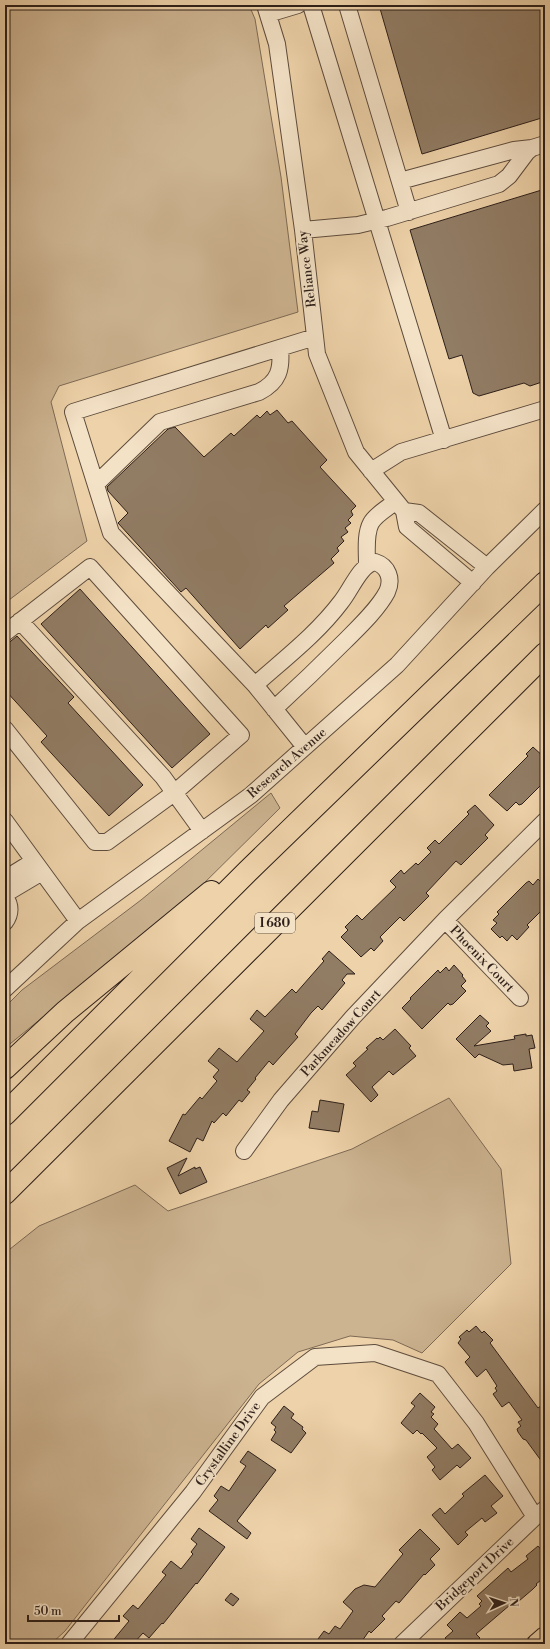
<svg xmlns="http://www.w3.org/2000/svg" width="550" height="1649" font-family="'Libre Bodoni',serif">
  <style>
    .green { fill: #cdb491; stroke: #7d6a55 }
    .building { fill: #917c64; stroke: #2d1f19 }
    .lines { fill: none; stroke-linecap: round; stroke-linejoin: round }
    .minor-casing { stroke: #5d4c3d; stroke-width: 18 }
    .major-casing { stroke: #2d1f19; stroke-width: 22 }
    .highway-casing { stroke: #2d1f19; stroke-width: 24 }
    .minor { stroke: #f4e2c7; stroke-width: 16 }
    .major { stroke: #eed2a9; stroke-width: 20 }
    .highway { stroke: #eed2a9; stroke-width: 22 }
    .labels { text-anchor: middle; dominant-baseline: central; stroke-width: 3.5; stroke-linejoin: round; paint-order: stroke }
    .shield { fill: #f4e2c7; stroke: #695a4d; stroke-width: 1 }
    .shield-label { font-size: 12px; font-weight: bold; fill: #2d1f19 }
    .street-label { font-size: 13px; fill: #2d1f19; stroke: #f4e2c7 }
  </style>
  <rect width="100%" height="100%" fill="#eed2a9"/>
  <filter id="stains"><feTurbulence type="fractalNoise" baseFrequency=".005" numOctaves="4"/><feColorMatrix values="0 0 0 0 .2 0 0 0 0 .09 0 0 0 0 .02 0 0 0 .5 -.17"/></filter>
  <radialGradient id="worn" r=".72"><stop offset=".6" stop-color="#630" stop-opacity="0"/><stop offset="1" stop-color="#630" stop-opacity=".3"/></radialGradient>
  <!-- green -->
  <path class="green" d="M 5,5 L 249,5 L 255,19 L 281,177 L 298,312 L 59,386 L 51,402 L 87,541 L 5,603 Z
    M 271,793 L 280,808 L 189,898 L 5,1048 L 5,1007 L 22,990 L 141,900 Z
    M 449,1098 L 501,1169 L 511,1264 L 422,1353 L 393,1340 L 350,1336 L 298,1352 L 259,1384 L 65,1631 L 51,1644 L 5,1644 L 5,1253 L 39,1226 L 135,1185 L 168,1211 L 352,1149 Z"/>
  <!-- building -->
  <path class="building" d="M 379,5 L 539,5 L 545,25 L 545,117 L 422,154 Z
    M 545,189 L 545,381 L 530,386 L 524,383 L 479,396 L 473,393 L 462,355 L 449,359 L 410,230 Z
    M 277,410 L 288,423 L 292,421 L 327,460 L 320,467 L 356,506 L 351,511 L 353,515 L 348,520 L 351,523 L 345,528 L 348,532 L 341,537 L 344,541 L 337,548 L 339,551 L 331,559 L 334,563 L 284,606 L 288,610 L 268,628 L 266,625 L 240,649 L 186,588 L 181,592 L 118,523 L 128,513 L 108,491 L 107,487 L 168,429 L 175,427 L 204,457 L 231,433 L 234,436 L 257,415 L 260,418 L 267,411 L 270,415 Z
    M 80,589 L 210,734 L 172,768 L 41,624 Z
    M 17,636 L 74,697 L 68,703 L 143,785 L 109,816 L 41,742 L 47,736 L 5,690 L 5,646 Z
    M 533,747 L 545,758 L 545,781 L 522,804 L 519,805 L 516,802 L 507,811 L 489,795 L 528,756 L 526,754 Z
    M 475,805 L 494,825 L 485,835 L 488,838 L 461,865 L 456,861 L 426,893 L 429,896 L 404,921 L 400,917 L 380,937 L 383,941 L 374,951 L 371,948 L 361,957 L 341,937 L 348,930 L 345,927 L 357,915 L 362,920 L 396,887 L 390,881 L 401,870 L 404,874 L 416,863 L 418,865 L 431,852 L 427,848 L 435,840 L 439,844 L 469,814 L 467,812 Z
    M 538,879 L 545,886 L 545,907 L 527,925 L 529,927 L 517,940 L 512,935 L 507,941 L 502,936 L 500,938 L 491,929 L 497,923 L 493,920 L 499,914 L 497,912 L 526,883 L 529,881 L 533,885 Z
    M 329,951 L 355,974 L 347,974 L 342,980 L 345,983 L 322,1010 L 318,1006 L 311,1013 L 295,1034 L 298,1037 L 273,1065 L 269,1061 L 255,1078 L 256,1079 L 247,1090 L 250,1092 L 242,1102 L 239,1100 L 226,1116 L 223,1113 L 214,1123 L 212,1121 L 203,1141 L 197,1138 L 190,1152 L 169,1141 L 183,1114 L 185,1115 L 200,1097 L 202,1099 L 217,1081 L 213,1077 L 219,1070 L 208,1061 L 219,1048 L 237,1062 L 264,1031 L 250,1019 L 257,1010 L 265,1017 L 292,989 L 296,993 L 324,961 L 322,959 Z
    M 454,965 L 463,975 L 462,976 L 466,981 L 461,986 L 466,991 L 453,1004 L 450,1005 L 448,1003 L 422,1029 L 402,1008 L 411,999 L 410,998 L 438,970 L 440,973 L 446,967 L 449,971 Z
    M 480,1015 L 489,1023 L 486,1026 L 491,1031 L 474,1046 L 515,1039 L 514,1036 L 526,1034 L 526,1036 L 532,1035 L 535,1048 L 529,1049 L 532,1068 L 514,1071 L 513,1064 L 503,1065 L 479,1054 L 475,1058 L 456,1039 Z
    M 395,1029 L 411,1046 L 409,1048 L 416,1056 L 393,1075 L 389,1071 L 372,1087 L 378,1095 L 371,1102 L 346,1075 L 356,1066 L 353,1063 L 368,1049 L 366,1048 L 377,1038 L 378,1039 L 380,1037 L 383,1040 Z
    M 320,1100 L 344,1104 L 339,1132 L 309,1128 L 312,1111 L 318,1112 Z
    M 187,1158 L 178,1176 L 195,1167 L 195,1169 L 200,1167 L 207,1182 L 180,1194 L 167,1168 Z
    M 476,1326 L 482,1333 L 484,1331 L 493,1340 L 490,1343 L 538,1408 L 545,1403 L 545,1466 L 526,1440 L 523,1439 L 518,1432 L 517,1429 L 521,1426 L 518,1422 L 522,1420 L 509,1402 L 502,1407 L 493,1394 L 497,1391 L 495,1388 L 497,1386 L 486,1369 L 477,1377 L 465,1362 L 470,1357 L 458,1343 L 461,1339 L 459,1337 L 467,1330 L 469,1332 Z
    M 420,1393 L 435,1407 L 431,1412 L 434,1414 L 431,1417 L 438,1424 L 434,1429 L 435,1430 L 452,1449 L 458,1444 L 471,1458 L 460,1468 L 457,1465 L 440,1480 L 432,1470 L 435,1467 L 427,1457 L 437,1448 L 422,1433 L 421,1434 L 417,1430 L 413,1434 L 401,1423 L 415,1406 L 411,1403 Z
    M 284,1406 L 294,1414 L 291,1418 L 303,1427 L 302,1429 L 306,1433 L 291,1453 L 271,1440 L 276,1432 L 274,1430 L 276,1427 L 271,1423 Z
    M 248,1451 L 276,1470 L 237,1521 L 251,1533 L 247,1539 L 209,1511 L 218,1500 L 214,1496 L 221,1486 L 229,1491 L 246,1466 L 240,1462 Z
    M 485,1475 L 503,1496 L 491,1506 L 497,1513 L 485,1522 L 482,1518 L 465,1532 L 468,1535 L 458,1545 L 432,1515 L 440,1508 L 445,1514 L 464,1496 L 462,1494 Z
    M 199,1528 L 225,1547 L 197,1584 L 196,1583 L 163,1624 L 162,1623 L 149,1638 L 143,1633 L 133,1644 L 110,1644 L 129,1621 L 123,1616 L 133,1605 L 138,1609 L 166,1575 L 162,1572 L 171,1561 L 181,1569 L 193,1554 L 191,1552 L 197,1544 L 191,1539 Z
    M 420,1529 L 440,1549 L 430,1559 L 435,1565 L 425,1575 L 424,1574 L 399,1603 L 396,1601 L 382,1616 L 385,1619 L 371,1633 L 369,1631 L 360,1644 L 323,1644 L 318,1639 L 324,1631 L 329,1634 L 335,1626 L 340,1629 L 353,1611 L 343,1602 L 355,1589 L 364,1585 L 375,1587 L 403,1554 L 399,1550 Z
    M 538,1546 L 545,1554 L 545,1577 L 536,1584 L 537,1585 L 533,1589 L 519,1601 L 517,1599 L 476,1634 L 480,1638 L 474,1644 L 450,1644 L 445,1638 L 453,1631 L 447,1625 L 460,1612 L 467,1618 L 481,1606 L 479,1604 L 482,1601 L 477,1596 L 508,1568 L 511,1572 L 528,1559 L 526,1556 Z
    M 231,1593 L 239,1599 L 233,1606 L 225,1600 Z"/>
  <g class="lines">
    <!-- minor casing -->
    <g class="minor-casing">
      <path id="minor" d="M 265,5 L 277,44 L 303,230 L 317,354 L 356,452 L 404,511 L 407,527 L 473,583
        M 311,5 L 444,440
        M 347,5 L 409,212
        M 268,14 L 298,5
        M 400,181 L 514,150 L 532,148
        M 303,230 L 358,225 L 387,218 L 499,184 L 509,176 L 527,152 L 532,148 L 545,144
        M 371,471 L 401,452 L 545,409
        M 96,484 L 160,422 L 259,392 C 279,382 282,369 280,348
        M 404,511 L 419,513 L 487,567
        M 367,564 C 367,552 365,534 371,523 C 376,514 388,508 396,501
        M 20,621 L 163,777 L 202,831
        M 5,633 L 90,567 L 241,735 L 174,793 L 107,842 L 95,842 L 5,729
        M 255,685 C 284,659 317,634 341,602 C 351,590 360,565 375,562 C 388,566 393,579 387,592 C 378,609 359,627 345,641 C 322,664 298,687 274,709
        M 305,747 L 255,685 L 111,533 L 73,412 L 315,337
        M 5,821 L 78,921
        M 5,879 L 34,861
        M 5,894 L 42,872
        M 5,897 C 11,905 11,914 5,922
        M 445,920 L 520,998
        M 5,989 L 78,921 L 251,795 L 397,665 L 487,567 L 545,510
        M 244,1151 L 281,1100 L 353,1017 L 445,920 L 545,821
        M 69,1644 L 193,1492 L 262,1397 L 315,1357 L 375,1353 L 438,1374 L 476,1423 L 535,1517
        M 402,1644 L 535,1517 L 545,1509"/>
    </g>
    <!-- major casing -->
    <g class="major-casing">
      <path id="major" d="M 537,1644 L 545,1637"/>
    </g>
    <!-- highway casing -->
    <g class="highway-casing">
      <path id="highway" d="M 5,1068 L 65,1012 L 211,892
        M 5,1114 L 248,871 L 545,583
        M 5,1193 L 545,654"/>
    </g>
    <!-- minor -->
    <use href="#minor" class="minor"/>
    <!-- major -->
    <use href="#major" class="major"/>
    <!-- highway -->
    <use href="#highway" class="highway"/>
  </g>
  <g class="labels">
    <!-- shield labels -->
    <rect class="shield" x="255" y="913" width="40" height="20" rx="3"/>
    <g class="shield-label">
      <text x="275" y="923">I 680</text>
    </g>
    <!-- street labels -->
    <g class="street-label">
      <text transform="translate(307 269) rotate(-97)">Reliance Way</text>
      <text transform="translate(287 763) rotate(-41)">Research Avenue</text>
      <text transform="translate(482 959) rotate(46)">Phoenix Court</text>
      <text transform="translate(341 1033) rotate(-48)">Parkmeadow Court</text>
      <text transform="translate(228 1444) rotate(-54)">Crystalline Drive</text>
      <text transform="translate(475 1574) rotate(-43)">Bridgeport Drive</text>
    </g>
  </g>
  <!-- margin -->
  <rect width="550" height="1649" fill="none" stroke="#eed2a9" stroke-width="20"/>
  <rect x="6" y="6" width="538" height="1637" fill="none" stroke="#2d1f19" stroke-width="2"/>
  <rect x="10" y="10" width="530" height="1629" fill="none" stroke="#2d1f19"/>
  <!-- north arrow -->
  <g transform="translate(504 1603) rotate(87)" stroke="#f4e2c7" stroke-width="3" paint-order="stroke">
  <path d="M0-3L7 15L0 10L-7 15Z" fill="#2d1f19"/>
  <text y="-6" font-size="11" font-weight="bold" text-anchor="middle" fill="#2d1f19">N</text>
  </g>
  <!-- scale -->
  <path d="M28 1615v6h91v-6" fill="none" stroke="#2d1f19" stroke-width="2"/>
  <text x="34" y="1615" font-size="12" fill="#2d1f19" stroke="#f4e2c7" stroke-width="3" paint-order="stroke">50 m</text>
  <rect width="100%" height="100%" filter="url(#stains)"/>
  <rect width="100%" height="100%" fill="url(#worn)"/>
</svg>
